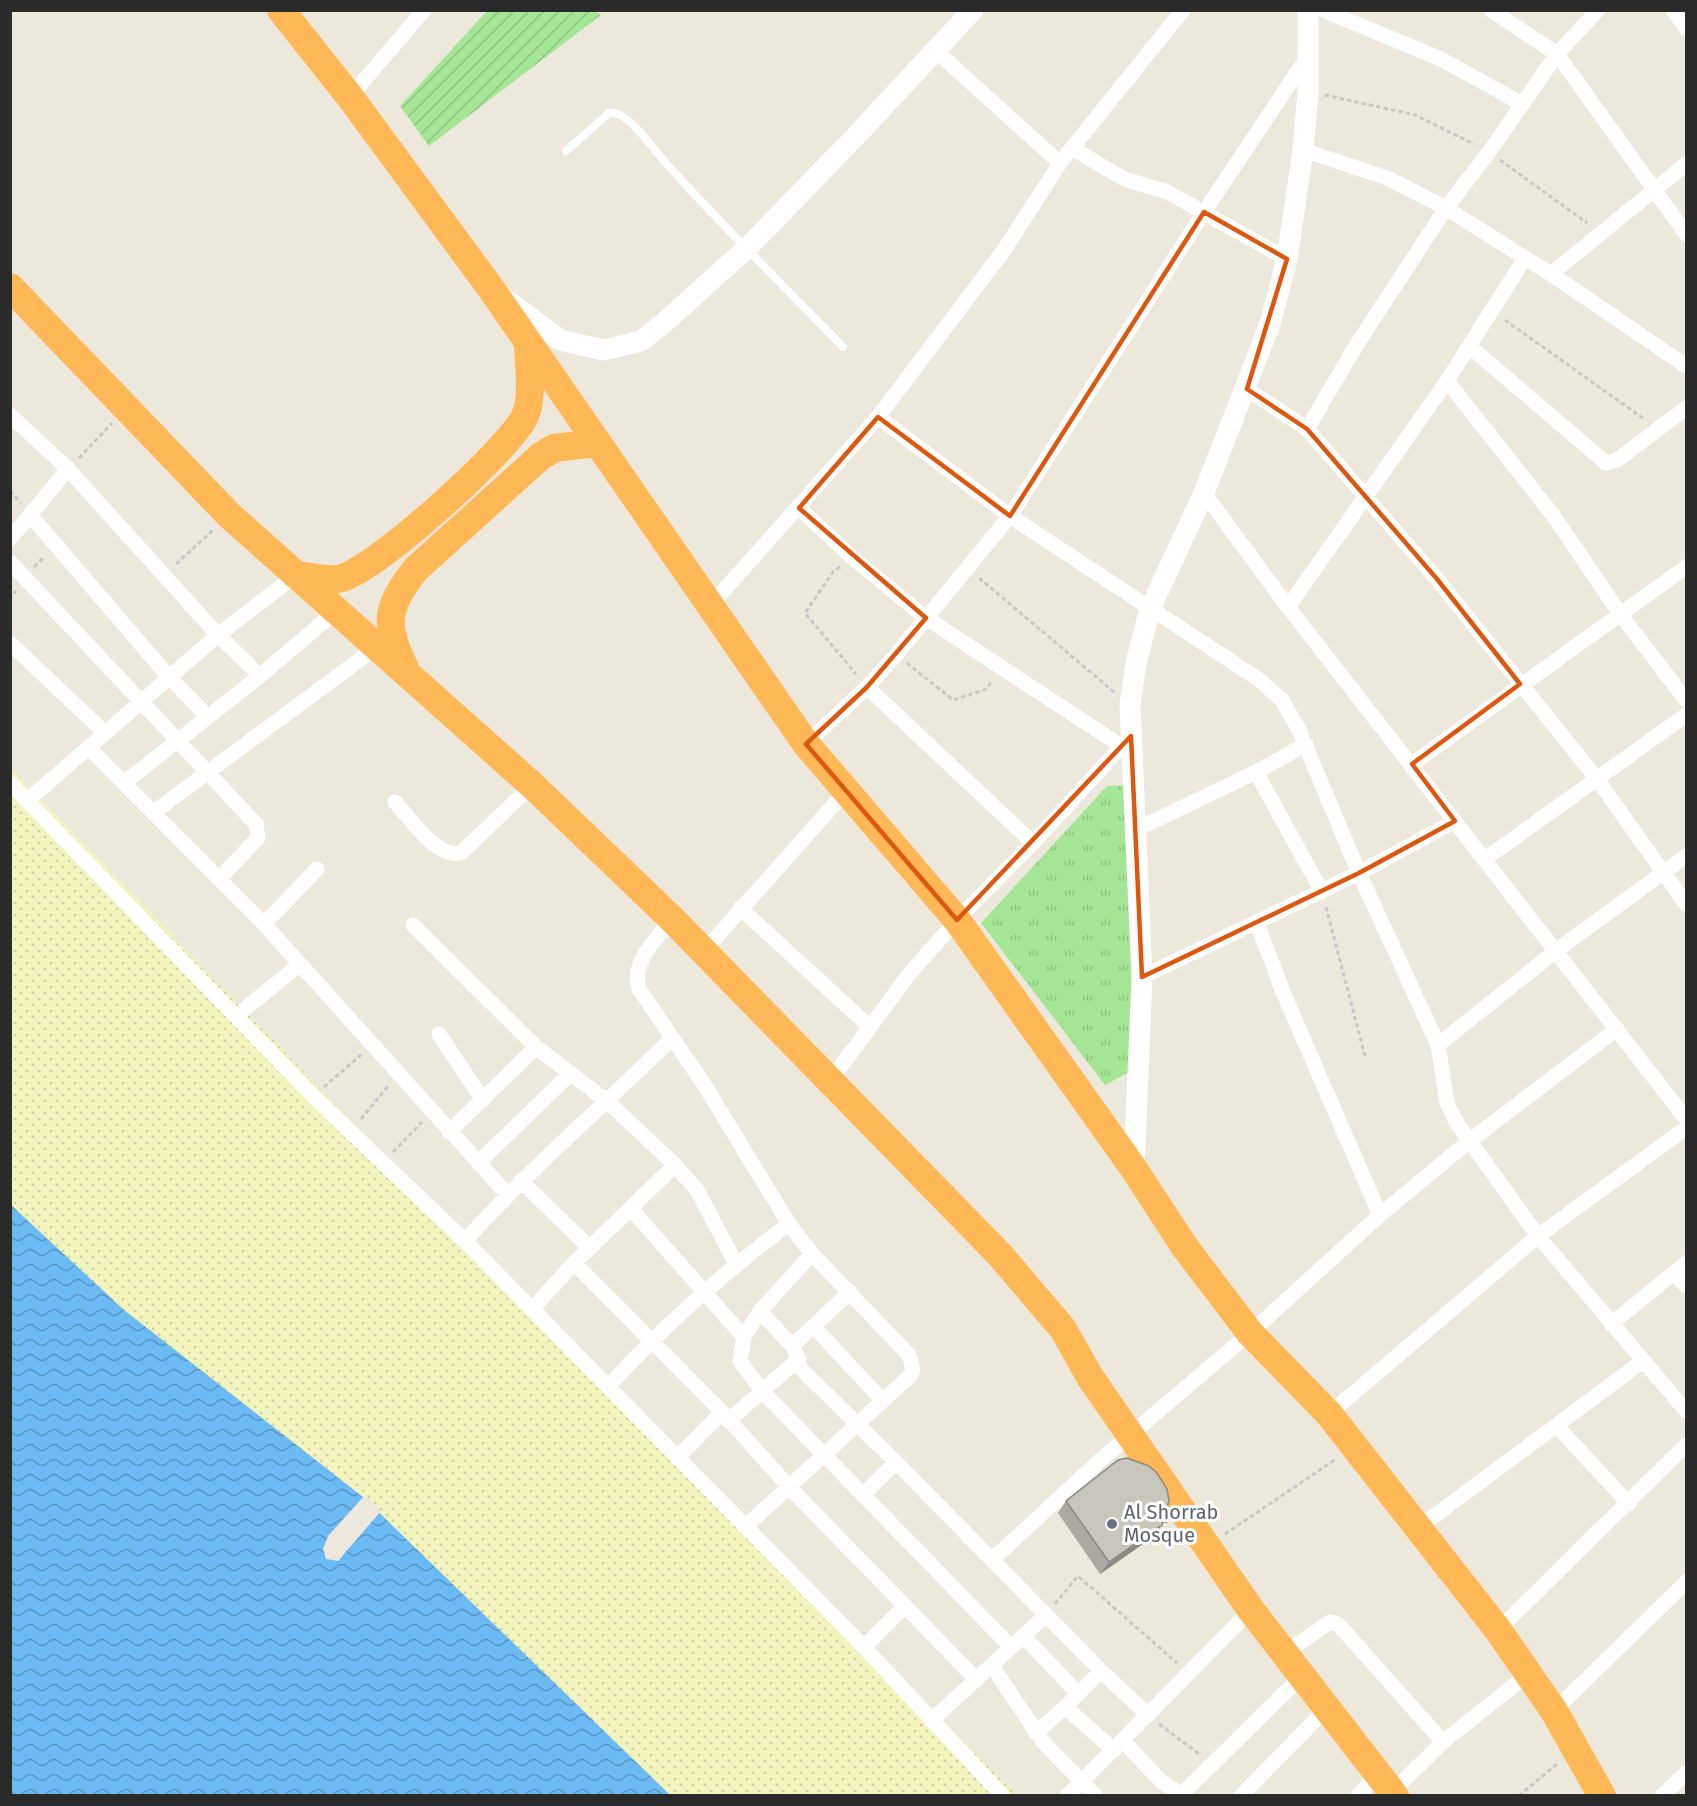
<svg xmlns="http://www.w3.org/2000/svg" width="1697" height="1806" font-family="'Fira Sans',sans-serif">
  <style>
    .grass { fill: url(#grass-tufts) }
    .sand { fill: url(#sand-dots) }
    .garden { fill: url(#garden-furrows) }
    .water { fill: url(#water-waves) }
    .pier { fill: #ede8dc }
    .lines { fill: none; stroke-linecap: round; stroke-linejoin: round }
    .path { stroke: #c8c8c8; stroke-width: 3; stroke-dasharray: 4.5 3; stroke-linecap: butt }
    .lane { stroke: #fff; stroke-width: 8 }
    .street { stroke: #fff; stroke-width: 15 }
    .secondary { stroke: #fff; stroke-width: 21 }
    .highway { stroke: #ffb855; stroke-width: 28 }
    .wall { fill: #aca9a2 }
    .shaded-wall { fill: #8c8a84 }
    .building { fill: #c8c5bc; stroke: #8c8a84; stroke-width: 1.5 }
    .marked { fill: none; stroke: #de570e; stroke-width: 4.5; stroke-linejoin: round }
    .worship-dot { fill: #6b7280; stroke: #fff; stroke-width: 2 }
    .labels { text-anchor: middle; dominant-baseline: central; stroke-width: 6; stroke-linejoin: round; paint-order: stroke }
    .worship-label { font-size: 20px; fill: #5b616d; stroke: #fff; text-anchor: start }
  </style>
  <defs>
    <pattern id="grass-tufts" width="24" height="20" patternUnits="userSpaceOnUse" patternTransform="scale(1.5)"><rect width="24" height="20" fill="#a5e596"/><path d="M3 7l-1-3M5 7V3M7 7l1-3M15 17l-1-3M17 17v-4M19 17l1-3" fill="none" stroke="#8ec581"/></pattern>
    <pattern id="sand-dots" width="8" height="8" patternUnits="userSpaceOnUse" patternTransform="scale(1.5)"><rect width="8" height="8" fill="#f3f3be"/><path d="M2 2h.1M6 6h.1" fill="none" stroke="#d0d0a3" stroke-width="1.8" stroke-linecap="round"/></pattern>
    <pattern id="garden-furrows" width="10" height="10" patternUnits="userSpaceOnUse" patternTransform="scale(1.5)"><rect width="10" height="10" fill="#a5e596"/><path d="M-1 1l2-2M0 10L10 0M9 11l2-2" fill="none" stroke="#8ec581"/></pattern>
    <pattern id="water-waves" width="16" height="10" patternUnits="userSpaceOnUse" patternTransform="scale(1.5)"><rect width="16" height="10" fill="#6bbaf3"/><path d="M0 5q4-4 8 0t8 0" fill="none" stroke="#5897c5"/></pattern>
  </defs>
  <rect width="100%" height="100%" fill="#ede8dc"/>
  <!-- grass -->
  <path class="grass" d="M 1129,785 L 1139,1067 L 1105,1085 L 981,923 L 1107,786 Z"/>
  <!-- sand -->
  <path class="sand" d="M 10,767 L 360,1130 L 1017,1795 L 447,1795 L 11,1317 Z"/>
  <!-- garden -->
  <path class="garden" d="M 595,11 L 601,15 L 429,146 L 400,106 L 487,11 Z"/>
  <!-- water -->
  <path class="water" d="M 10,1204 L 124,1310 L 363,1497 L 670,1795 L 11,1795 Z"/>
  <!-- pier -->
  <path class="pier" d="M 365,1495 L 381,1511 L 338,1561 L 326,1559 L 323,1549 L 328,1536 Z"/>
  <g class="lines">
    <!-- path -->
    <path class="path" d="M 1325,95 L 1415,115 L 1474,144
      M 1500,160 L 1587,223
      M 1505,320 L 1644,419
      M 79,458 L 112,423
      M 10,491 L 21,503
      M 176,564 L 213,530
      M 34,567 L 44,557
      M 840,567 L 833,572 L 805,613 L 856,674
      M 979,578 L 1114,692
      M 10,600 L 16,591
      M 907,663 L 953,700 L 987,689 L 992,680
      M 1326,907 L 1365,1056
      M 324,1087 L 362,1054
      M 361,1119 L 389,1085
      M 393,1152 L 422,1122
      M 1225,1534 L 1336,1459
      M 1055,1604 L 1078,1576 L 1177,1663
      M 1159,1724 L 1199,1754
      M 1519,1796 L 1558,1763"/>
    <!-- lane -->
    <path class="lane" d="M 566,151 L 609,113 C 628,110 652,148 665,162 C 722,226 784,286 843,347"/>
    <!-- street -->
    <path class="street" d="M 1323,10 L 1441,59 L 1522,104
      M 1491,10 L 1557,54 L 1686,234
      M 1673,10 L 1686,28
      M 936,51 L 1060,163
      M 350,97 L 424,10
      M 1072,148 L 1124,179 L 1167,192 L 1287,259
      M 1303,150 L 1387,178 L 1446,208 L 1525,258
      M 1551,274 L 1686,366
      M 1469,346 L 1606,463 L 1617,460 L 1686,408
      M 1447,381 L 1553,515 L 1620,614 L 1686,700
      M 1247,389 L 1307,429 L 1437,579 L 1597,779 L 1686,904
      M 10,415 L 68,469 L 218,635 L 260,676
      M 878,417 L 1010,516 L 1258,679 L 1282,700 L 1299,730 L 1359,873 L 1438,1045 L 1447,1103 L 1456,1122 L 1538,1236 L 1686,1411
      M 1307,429 L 1357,344 L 1446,208 L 1489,152 L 1557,54 L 1598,10
      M 1204,493 L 1288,607 L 1686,1119
      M 799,508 L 853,558 L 926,618 L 1129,751
      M 31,516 L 169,677 L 208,717
      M 10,539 L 68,469
      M 10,562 L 256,824 L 258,838 L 219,879
      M 709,607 L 878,417 L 1004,250 L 1060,163 L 1183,10
      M 1288,607 L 1447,381 L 1525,258 L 1551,274 L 1686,164
      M 10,643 L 105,733
      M 867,687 L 1033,843
      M 806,744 L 867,687 L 896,655 L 1010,516 L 1204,212 L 1308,56
      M 88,747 L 264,924 L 507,1194
      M 1412,764 L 1686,567
      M 1256,772 L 1322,892
      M 10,783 L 313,1096 L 465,1241 L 864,1647 L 1003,1796
      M 124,783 L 260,676 L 336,611
      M 27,801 L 218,635 L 296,575
      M 395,802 C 410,818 439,862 462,852 L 532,785
      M 154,812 L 377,647
      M 1135,830 L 1256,772 L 1306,744
      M 1485,859 L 1686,715
      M 740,908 L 870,1027
      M 672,919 C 656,940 631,961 639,989 L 705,1086 L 789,1224 L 812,1254 L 909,1355 L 913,1369 L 911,1375 L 745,1527
      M 1257,923 L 1283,992 L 1380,1215
      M 264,924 L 317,869
      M 413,925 L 536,1047 L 608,1102 L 675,1165 L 697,1190 L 736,1264
      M 704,951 L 847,790
      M 1142,977 L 1359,873 L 1455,821
      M 236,1016 L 299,965
      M 439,1034 L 483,1100
      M 1438,1045 L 1557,950 L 1686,856
      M 830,1081 L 910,973 L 957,920 L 1033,843 L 1120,748
      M 449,1132 L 536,1047
      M 478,1163 L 571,1073
      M 521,1181 L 590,1248
      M 631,1209 L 744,1337 L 760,1311 L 812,1254
      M 465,1241 C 529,1169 603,1107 671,1039
      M 574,1263 L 722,1412 L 789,1487 L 977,1680
      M 1675,1273 L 1686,1286
      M 850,1292 L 792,1346 L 799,1359 L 762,1391 L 1011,1647
      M 532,1309 L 574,1263 L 675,1165
      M 760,1311 L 792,1346
      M 1611,1324 L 1686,1263
      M 814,1327 L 883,1401
      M 795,1363 L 896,1462 L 1101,1671 L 1065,1707 L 1114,1750
      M 608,1387 C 663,1326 723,1273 789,1224
      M 1329,1414 L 1538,1236 L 1686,1128
      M 728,1421 L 762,1391 L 740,1361 L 744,1337
      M 1556,1425 L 1629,1504
      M 677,1458 L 722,1412
      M 864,1494 L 896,1462
      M 1418,1528 L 1643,1361
      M 992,1560 L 1097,1463 L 1250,1333 L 1380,1215 L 1468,1142 L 1617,1029
      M 1498,1630 L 1686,1445
      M 1023,1636 L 1079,1694
      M 864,1647 L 904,1607
      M 1286,1652 L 1330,1622 L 1338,1624 L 1443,1742
      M 992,1666 L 1043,1742 L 1096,1796
      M 1101,1671 L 1148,1715
      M 1554,1711 L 1686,1582
      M 931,1721 L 1045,1616
      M 1036,1733 L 1065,1707
      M 1123,1741 L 1162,1782 L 1184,1796
      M 1392,1792 L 1443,1742 L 1528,1674
      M 1067,1796 L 1251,1610
      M 1180,1796 L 1303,1675
      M 1241,1796 L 1327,1708
      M 1358,1796 L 1378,1774
      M 1662,1796 L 1686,1773"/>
    <!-- secondary -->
    <path class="secondary" d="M 505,299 L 560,340 L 604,350 L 641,341 L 665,322 L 747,248 L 856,136 L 973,10
      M 1134,1169 L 1142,977 L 1130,705 L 1136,663 L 1150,609 L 1204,493 L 1270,324 L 1287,259 L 1303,150 L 1308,92 L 1308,10"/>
    <!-- highway -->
    <path class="highway" d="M 281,10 L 350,97 L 492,290 L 806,744 L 957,920 L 1134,1169 L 1184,1246 L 1250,1333 L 1329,1414 L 1498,1630 L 1554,1711 L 1602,1796
      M 10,287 L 229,515 L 532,785 L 672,919 L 1000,1255 L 1063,1329 L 1090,1377 L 1251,1610 L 1395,1796
      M 296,575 C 309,576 330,582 342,578 C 381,565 501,456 523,420 C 535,399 528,366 528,343
      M 405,668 C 383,624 386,607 416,569 L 541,456 L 554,448 L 596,443"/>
  </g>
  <!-- wall -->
  <path class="wall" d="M 1066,1501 L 1166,1510 L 1167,1523 L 1163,1522 L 1153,1537 L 1100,1574 L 1058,1513 Z"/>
  <!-- shaded-wall -->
  <path class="shaded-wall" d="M 1161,1518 L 1170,1519 L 1167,1523 L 1159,1521 Z
    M 1162,1525 L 1153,1537 L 1100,1574 L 1109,1562 Z"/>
  <!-- building -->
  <path class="building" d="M 1127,1458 L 1149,1466 L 1157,1473 L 1167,1489 L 1169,1501 L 1162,1525 L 1109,1562 L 1066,1501 L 1118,1460 Z
    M 1166,1510 L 1171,1511 L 1170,1519 L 1163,1519 Z"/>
  <!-- marked area -->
  <path class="marked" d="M 1204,212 L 1287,259 L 1247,389 L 1307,429 L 1437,579 L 1520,684 L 1412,764 L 1455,821 L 1359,873 L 1142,977 L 1131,736 L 957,920 L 806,744 L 867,687 L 926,618 L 799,508 L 878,417 L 1010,516 Z"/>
  <!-- markers -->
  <circle class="worship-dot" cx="1112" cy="1524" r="6"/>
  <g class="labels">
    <!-- worship labels -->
    <g class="worship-label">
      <text x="1124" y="1512">Al Shorrab<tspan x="1124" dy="23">Mosque</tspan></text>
    </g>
  </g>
  <!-- border -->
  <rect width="1697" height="1806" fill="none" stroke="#2a2a2a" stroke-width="24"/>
</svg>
